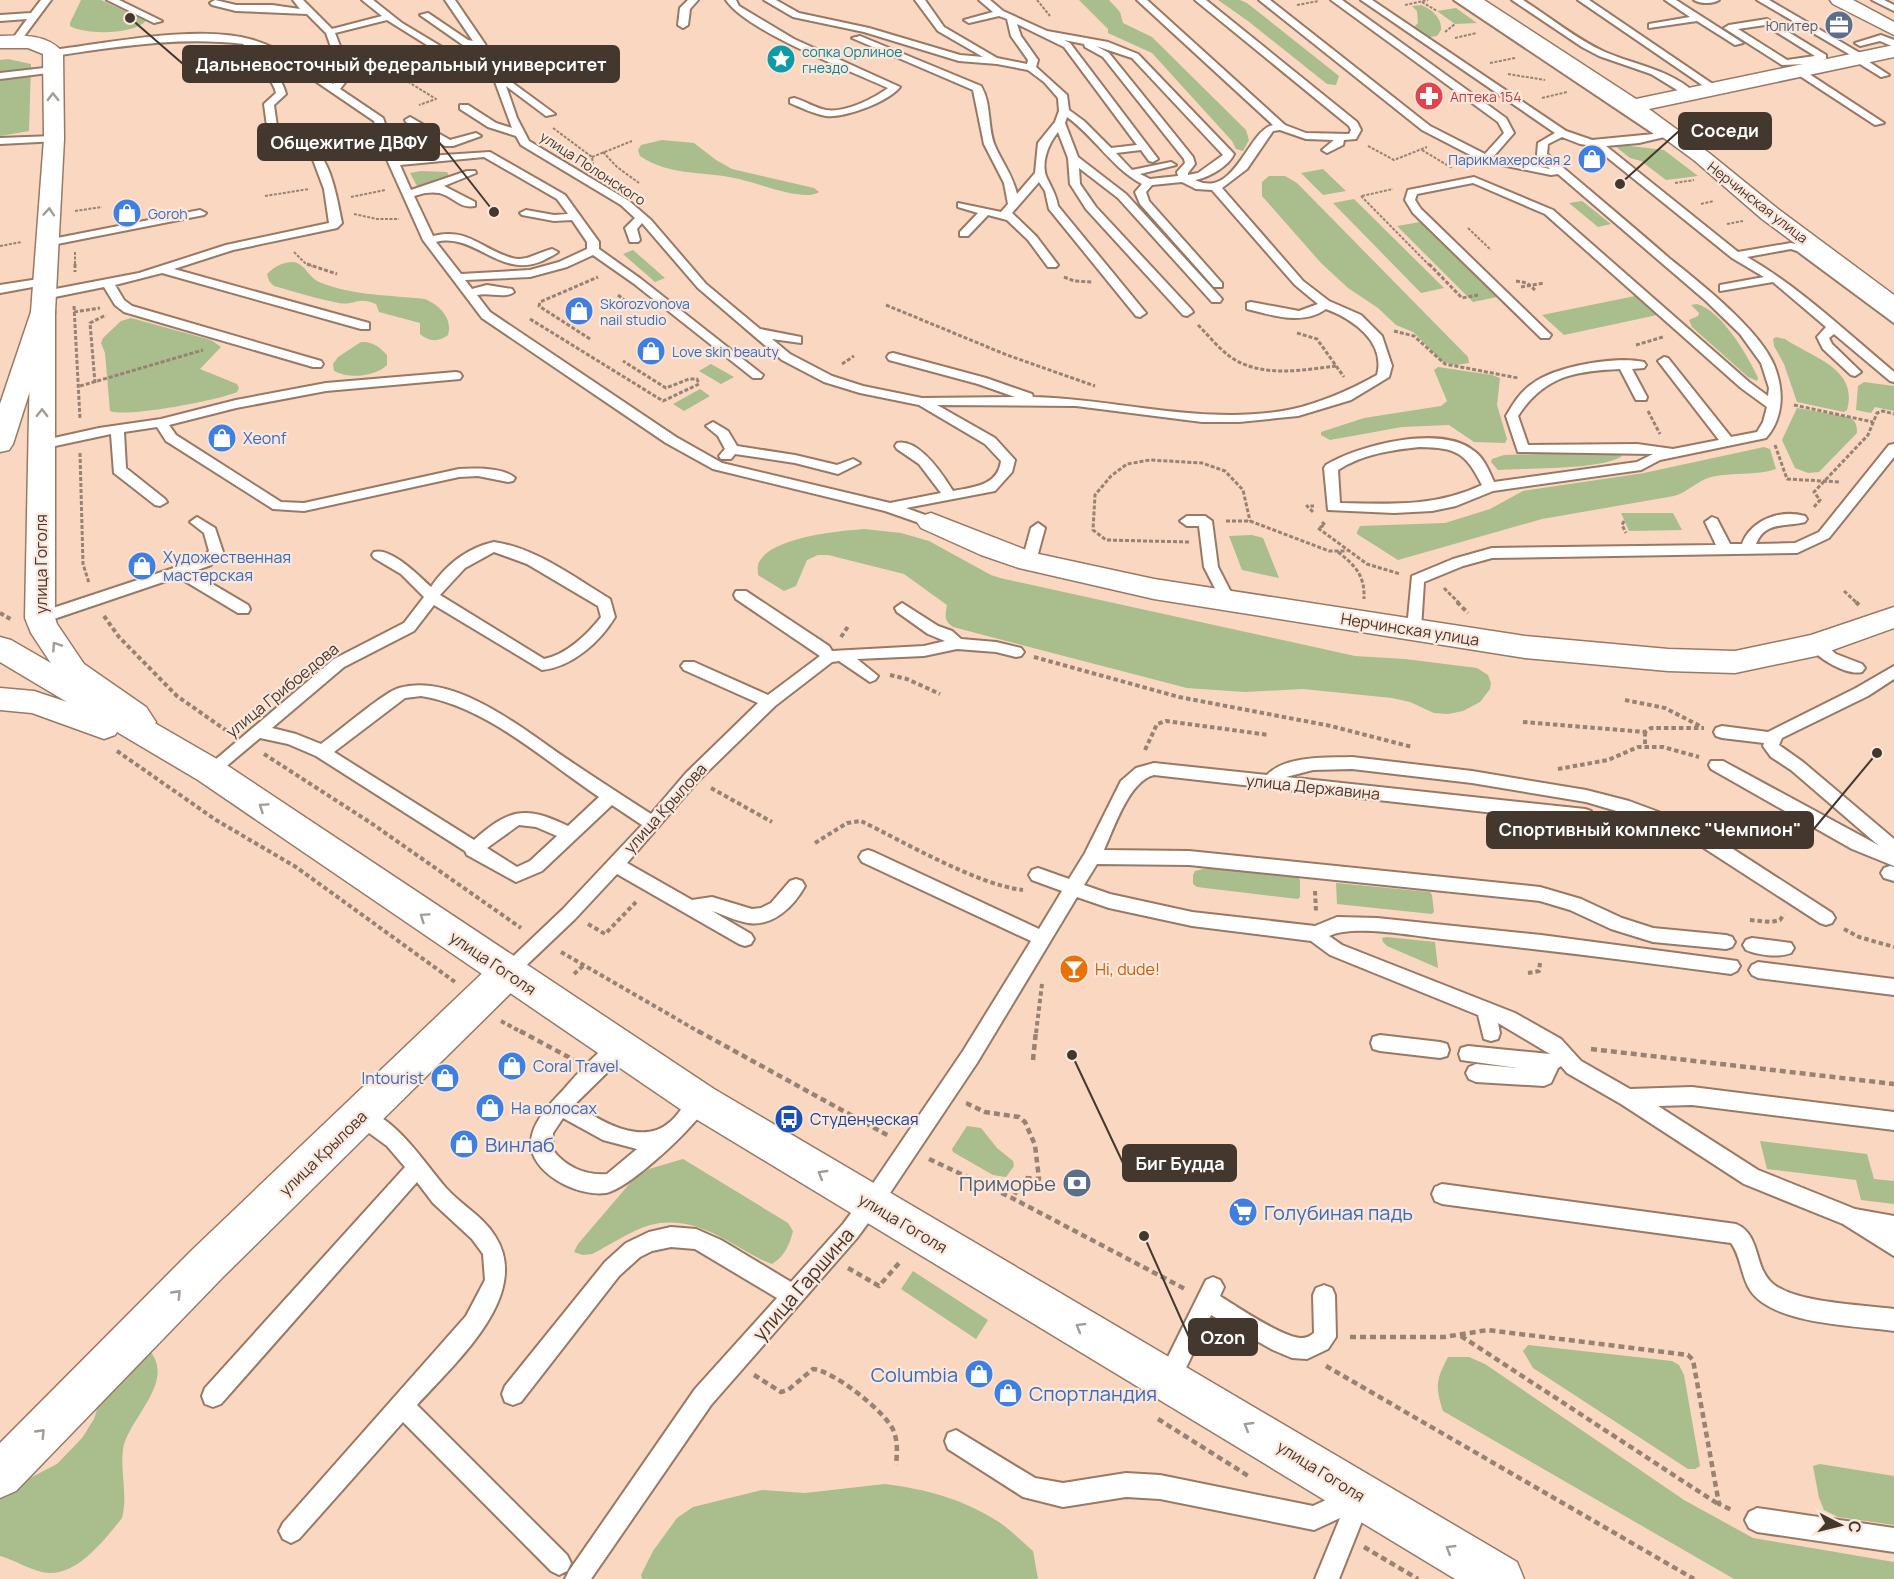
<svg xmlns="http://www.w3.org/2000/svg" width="1894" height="1579" font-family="Manrope,sans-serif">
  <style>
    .green { fill: #a9bd8d }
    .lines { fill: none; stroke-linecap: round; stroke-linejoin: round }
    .service-casing { stroke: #987966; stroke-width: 4 }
    .minor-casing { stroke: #987966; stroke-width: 3 }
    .tertiary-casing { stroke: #987966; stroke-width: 3 }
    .primary-casing { stroke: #987966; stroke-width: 3 }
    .trunk-casing { stroke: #987966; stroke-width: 3 }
    .path-far3 { stroke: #988273; stroke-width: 2; stroke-dasharray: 3 1.5; stroke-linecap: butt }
    .path-far2 { stroke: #988273; stroke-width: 3; stroke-dasharray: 4 2; stroke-linecap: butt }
    .path-far1 { stroke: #988273; stroke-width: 4; stroke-dasharray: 4.5 3; stroke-linecap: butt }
    .path { stroke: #988273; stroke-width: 4.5; stroke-dasharray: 6 4; stroke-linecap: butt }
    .service { fill: #fff; fill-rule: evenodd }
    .minor { fill: #fff; fill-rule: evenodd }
    .tertiary { fill: #fff; fill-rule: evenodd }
    .primary { fill: #fff; fill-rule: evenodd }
    .trunk { fill: #fff; fill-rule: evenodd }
    .oneway { stroke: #a29b96 }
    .labels { text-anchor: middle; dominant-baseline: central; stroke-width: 4.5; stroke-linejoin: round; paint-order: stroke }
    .far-service-label { font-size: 14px; fill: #4e5e75; stroke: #fce7da; text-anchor: end }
    .far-culture-label { font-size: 14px; fill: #0d838f; stroke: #fce7da; text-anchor: start }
    .far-health-label { font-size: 14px; fill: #be3a42; stroke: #fce7da; text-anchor: start }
    .far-shop-label { font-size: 14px; fill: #366cbe; stroke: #fce7da; text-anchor: start }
    .far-street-label { font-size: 14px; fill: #44372e; stroke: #fce7da }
    .shop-label { font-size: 16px; fill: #366cbe; stroke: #fce7da; text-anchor: start }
    .street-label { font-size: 16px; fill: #44372e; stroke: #fce7da }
    .food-label { font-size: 16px; fill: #c56008; stroke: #fce7da; text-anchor: start }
    .transit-label { font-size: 16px; fill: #164399; stroke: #fce7da; text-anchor: start }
    .near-shop-label { font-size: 20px; fill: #366cbe; stroke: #fce7da; text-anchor: start }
    .near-service-label { font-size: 20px; fill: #4e5e75; stroke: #fce7da; text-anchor: end }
    .near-street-label { font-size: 20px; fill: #44372e; stroke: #fce7da }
    .leader { fill: none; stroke: #44372e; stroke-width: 2 }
    .callout-dot { fill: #44372e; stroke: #fce7da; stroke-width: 2 }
    .callout { fill: #44372e; stroke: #44372e; stroke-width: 2 }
    .callout-label { font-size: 18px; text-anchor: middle; font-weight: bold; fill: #fff }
  </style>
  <rect width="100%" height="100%" fill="#f9d7c1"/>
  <!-- green -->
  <path class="green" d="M 81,0 L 101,0 L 146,21 C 132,35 86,35 70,26 L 70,23 Z
    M 1079,0 L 1109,0 L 1120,12 L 1123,23 L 1152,37 L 1246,130 L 1249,140 L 1243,151 L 1236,149 L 1232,141 L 1152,53 L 1108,33 L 1108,29 Z
    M 1218,0 L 1240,0 L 1247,3 L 1339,76 L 1336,85 L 1327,84 L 1248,21 Z
    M 1421,5 C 1432,9 1442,18 1441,30 L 1437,36 L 1429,37 L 1414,27 L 1418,23 L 1417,11 L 1412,6 Z
    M 1456,8 L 1474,21 L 1477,23 L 1455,24 L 1437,11 Z
    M 8,59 L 31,64 L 29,131 L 0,136 L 0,60 Z
    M 662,140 L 694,143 L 716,160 L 732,169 L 814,188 L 819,192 C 803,203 754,181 734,178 C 701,171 670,176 640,156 L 638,150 L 641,145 Z
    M 1622,145 L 1664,150 L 1698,176 L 1666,180 L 1641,161 L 1630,158 L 1615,146 Z
    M 1323,169 L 1346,191 L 1323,195 L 1301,173 Z
    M 421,171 L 447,172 L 449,176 L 417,186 L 410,173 Z
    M 1269,176 L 1285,176 L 1297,183 L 1468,357 L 1469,363 L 1456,365 L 1443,362 L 1413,332 L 1396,325 L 1378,308 L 1348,288 L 1321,263 L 1262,196 L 1262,182 Z
    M 1354,199 L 1444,288 L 1421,293 L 1333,203 Z
    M 1582,201 L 1611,224 L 1598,227 L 1569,203 Z
    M 1420,222 L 1497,297 L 1473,302 L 1397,226 Z
    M 633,250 L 665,278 L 655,282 L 623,254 Z
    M 294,262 C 306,265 309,278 319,282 C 353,296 390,295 425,299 C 439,305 453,318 448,335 C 439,342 429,342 420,334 L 420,323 L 379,312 L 376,304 C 357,296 355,306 339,303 C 317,299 296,292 274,286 L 269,281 L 267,274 C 275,266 283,262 294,262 Z
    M 1635,296 L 1657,315 L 1564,335 L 1542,315 Z
    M 1697,304 C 1722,311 1748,356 1758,378 L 1757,381 L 1748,377 L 1692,327 L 1689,320 L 1698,316 L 1699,313 L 1691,305 Z
    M 131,318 L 211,340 L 221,347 L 200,369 L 237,384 L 239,388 L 237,392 C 220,400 125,418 110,411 L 105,353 L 101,343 L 103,338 L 121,321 Z
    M 1776,337 L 1785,339 C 1811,357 1859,368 1847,410 L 1844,412 L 1797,402 L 1784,364 L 1774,346 L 1773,339 Z
    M 361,342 C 372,341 380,347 387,355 L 387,365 C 375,377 348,379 334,371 L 333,364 L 338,357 Z
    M 711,364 L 734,377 L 721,384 L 699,371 Z
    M 1438,367 L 1492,375 L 1500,378 L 1497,405 L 1507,439 L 1505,443 L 1474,442 L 1449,425 L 1402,427 L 1330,440 L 1321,435 L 1321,432 L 1364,418 L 1441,406 L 1447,401 L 1434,370 Z
    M 1864,382 L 1894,386 L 1894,411 L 1875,407 L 1871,413 L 1856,410 L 1858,386 Z
    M 700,389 L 710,396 L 684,411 L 673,404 Z
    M 1797,408 L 1848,417 C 1856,420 1857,425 1857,433 L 1819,472 L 1808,473 L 1795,468 L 1782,440 Z
    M 1764,447 L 1770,449 L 1776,469 C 1756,476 1732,472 1711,477 C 1697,481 1688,492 1674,496 L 1542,519 L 1398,560 L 1357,534 L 1357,532 L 1360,526 L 1445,523 L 1490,509 L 1523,491 L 1644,473 Z
    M 1607,452 L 1616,453 L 1622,456 C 1603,470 1525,468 1498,470 L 1491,462 L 1492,459 L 1504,455 Z
    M 1621,513 L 1673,513 L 1682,530 L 1629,531 Z
    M 864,529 L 901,533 L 929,541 L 991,575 L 1000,578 L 1355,656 L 1405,659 L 1477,668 L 1488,675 L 1491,683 L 1490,689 L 1480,702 L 1463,711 L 1448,714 L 1434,713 L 1410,702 L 1392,698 L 1303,689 L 1245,692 L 1187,688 L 953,627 C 944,621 945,615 947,605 L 904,574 L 828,555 L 818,555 L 807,560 L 796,586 L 784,591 L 758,575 C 758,571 757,566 759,562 C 772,537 838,531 864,529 Z
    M 1252,535 L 1263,538 L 1279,578 L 1242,570 L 1229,536 Z
    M 1207,868 L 1298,877 L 1300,880 L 1300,897 L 1298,899 L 1197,887 L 1193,884 L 1193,875 L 1195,871 Z
    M 1336,883 L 1430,892 L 1432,895 L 1434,912 L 1432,914 L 1337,904 Z
    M 1387,937 L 1435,942 L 1438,968 L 1387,946 L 1383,942 L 1382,938 Z
    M 967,1126 L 981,1128 L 997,1148 L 1013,1161 L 1014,1166 L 1006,1177 L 993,1175 L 953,1152 L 952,1149 Z
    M 1760,1141 L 1867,1154 L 1874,1179 L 1894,1181 L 1894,1204 L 1861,1200 L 1856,1180 L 1767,1169 Z
    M 683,1159 L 788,1223 L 793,1231 C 790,1244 784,1257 772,1264 L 762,1260 C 726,1241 693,1214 650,1225 C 630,1231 610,1245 592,1254 L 583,1255 L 574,1252 L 578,1244 L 631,1182 L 649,1169 Z
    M 913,1271 L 988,1320 L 976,1339 L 901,1289 Z
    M 144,1345 C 182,1378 129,1416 123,1449 C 120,1472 128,1495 122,1518 C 105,1539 79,1574 49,1573 C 33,1572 15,1560 0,1556 L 0,1489 L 28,1479 L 57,1464 L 82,1438 L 94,1419 L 98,1406 Z
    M 1528,1345 L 1672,1361 L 1679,1365 L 1684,1375 L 1700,1466 L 1695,1469 L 1688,1469 L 1533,1368 L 1523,1351 Z
    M 1448,1357 L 1469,1357 L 1485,1364 L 1684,1500 L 1753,1538 L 1894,1562 L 1894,1579 L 1734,1579 L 1443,1411 C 1435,1386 1436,1380 1448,1357 Z
    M 1820,1464 L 1894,1476 L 1894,1525 L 1838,1517 L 1824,1510 L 1819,1498 L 1813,1466 Z
    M 885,1484 C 924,1489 960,1498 994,1519 C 1008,1527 1021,1541 1033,1551 L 1038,1579 L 642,1579 L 641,1575 L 653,1551 L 677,1518 L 693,1507 L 762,1490 L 805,1493 Z"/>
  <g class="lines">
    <!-- service casing -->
    <g class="service-casing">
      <path id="service" d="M 41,0 L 51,0 L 19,43 L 13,43 L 11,41 L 27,19 L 0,21 L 0,15 L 31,13 Z
        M 107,0 L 119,0 L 162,21 L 154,23 Z
        M 215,0 L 236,5 L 272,5 L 300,9 L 293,0 L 303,0 L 332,29 L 382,16 L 362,0 L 373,0 L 402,23 L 457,56 L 490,70 L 477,47 L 463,45 L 420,15 L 428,13 L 468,40 L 473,41 L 445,0 L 455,0 L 485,44 L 502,75 L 555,114 L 546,116 L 506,86 L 517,118 L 529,141 L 629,201 L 651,220 L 706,284 L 760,329 L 801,337 L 801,343 L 772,339 L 790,354 L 832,376 L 863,386 L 922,398 L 1015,397 L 978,384 L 889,360 L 887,357 L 889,354 L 893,353 L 986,378 L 1032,394 L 1033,397 C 1118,399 1209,427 1293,409 C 1323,402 1350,390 1377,375 C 1386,342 1353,319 1326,309 C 1303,326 1272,315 1247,309 L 1247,303 L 1251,302 L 1299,311 L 1318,304 L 1295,285 L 1212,190 L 1196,189 L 1182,182 L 1152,185 L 1146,192 L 1149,201 L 1222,283 L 1222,287 L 1214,287 L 1140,204 L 1135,192 L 1142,184 C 1111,167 1095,137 1067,117 L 1065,123 L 1078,157 L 1126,194 L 1222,299 L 1220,302 L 1212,302 L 1118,198 L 1079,168 L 1080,184 L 1096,207 L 1191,309 L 1193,312 L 1187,316 L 1183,315 L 1086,209 L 1070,184 L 1068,158 L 1058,132 C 1049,143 1041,161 1046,176 C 1051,187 1056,194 1058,206 L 1146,313 L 1140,317 L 1136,316 L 1049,209 L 1045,191 L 1039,182 L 1012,213 L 1036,236 L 1058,265 L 1056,267 L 1048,267 L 1028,240 L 1007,220 L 988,215 L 968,236 L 960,236 L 960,232 L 978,213 L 958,207 L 958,203 L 1001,212 L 1008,204 L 1004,183 L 984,144 L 973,90 L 852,38 L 860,36 L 981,86 C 992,104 987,127 995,146 C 1002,162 1013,176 1017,194 L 1035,173 L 1038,143 L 1055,122 L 1059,111 L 1058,98 L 1044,82 L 1028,70 L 997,64 L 959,61 L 864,32 L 793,17 L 764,0 L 776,0 L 799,13 L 869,28 L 960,55 L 983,57 L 938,31 L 915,0 L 925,0 L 944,27 L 997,58 L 1027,64 L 1028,60 L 1011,36 L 1007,19 L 999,16 L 969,23 L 964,20 L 993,12 L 979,0 L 990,0 L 1003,11 L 1047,31 L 1108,42 L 1138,54 L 1234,154 C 1229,166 1208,178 1195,180 C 1235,200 1248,130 1273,125 L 1137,0 L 1147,0 L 1285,125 L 1306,133 L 1349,134 L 1351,130 L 1349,126 L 1195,0 L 1206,0 L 1357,122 L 1361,130 L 1356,139 L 1344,140 L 1343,145 L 1327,153 L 1322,150 L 1334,140 L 1306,139 L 1280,130 L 1273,131 L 1247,169 L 1222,188 L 1303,281 L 1329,301 L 1361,315 L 1382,336 L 1392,366 L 1389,377 L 1351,400 L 1298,416 L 1239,422 L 1202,422 L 1076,406 L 937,405 L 995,438 L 1015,460 L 1012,472 L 995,491 L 906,508 L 936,519 L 938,522 L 936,525 L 931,527 L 885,511 L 713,469 L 666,443 L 482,318 L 423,240 L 388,162 L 374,121 L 283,59 L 252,46 L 250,49 C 261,66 281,72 286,94 L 274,105 L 280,148 L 275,151 L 270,148 L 264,104 L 276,93 C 272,74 250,65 240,49 L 244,44 C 179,36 117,47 53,56 L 48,53 L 53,50 C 109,43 199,24 253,40 C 283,49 307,67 333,84 L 341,75 L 326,33 L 307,14 L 236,11 L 212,5 L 210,3 ZM 387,20 L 451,60 L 494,79 L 512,128 L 496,123 L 468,105 L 460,105 L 460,109 L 488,127 L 516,136 L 521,145 L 621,205 L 635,218 L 625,228 L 630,242 L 638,242 L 640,240 L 637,229 L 642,223 L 698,288 L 782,360 L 824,382 L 860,393 L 919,405 L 985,444 L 1001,461 C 998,486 973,487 953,491 C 943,475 919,438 897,443 L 895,446 L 897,449 L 919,464 L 941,493 L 890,503 L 722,463 L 676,437 L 490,312 L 477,295 C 489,292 505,299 514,292 L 512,289 L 487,285 L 472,289 L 465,280 L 530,277 L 567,267 L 593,255 L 633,283 L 753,378 L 761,378 L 763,375 L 641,279 L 599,249 L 599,242 L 565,195 L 490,152 L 397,158 L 383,118 L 340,89 L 351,75 L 335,33 ZM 1017,24 L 1064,47 L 1137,145 L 1111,148 L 1084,121 L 1069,110 L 1067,95 L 1036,67 L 1038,60 L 1021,36 ZM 1064,40 L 1084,44 L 1085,47 L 1103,57 L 1184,159 L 1185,163 L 1177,172 L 1178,176 L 1150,179 L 1140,174 L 1176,165 L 1171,162 L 1132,170 L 1116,153 L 1141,150 L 1149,161 L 1153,162 L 1158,159 L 1070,43 ZM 1096,46 L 1132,58 L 1223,155 L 1198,173 L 1188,175 L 1188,173 L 1195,164 L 1193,157 L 1109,53 ZM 484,157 L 557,199 L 568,214 L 554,215 L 526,210 L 520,213 L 522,215 L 554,221 L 572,220 L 587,242 L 587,249 L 559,262 L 530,270 L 461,274 L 436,242 C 475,232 499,279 542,261 C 547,258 553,256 558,252 L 552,249 C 539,252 526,262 512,258 C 481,249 468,227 433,236 L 414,196 C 452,183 452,210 475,206 L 475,202 L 444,186 L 476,173 L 475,171 L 467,171 L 411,190 L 400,165 Z
        M 688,0 L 698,0 L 690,9 L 688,25 L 683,28 L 678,25 L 680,8 Z
        M 726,0 L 736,0 L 739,6 L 794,39 L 900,87 C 888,102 845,118 826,116 C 814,114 802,108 790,103 L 790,99 L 794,98 C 805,101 815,108 826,110 C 845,113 873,99 888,88 C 851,71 746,31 726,0 Z
        M 1259,0 L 1270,0 L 1430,126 L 1485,154 L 1504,133 L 1498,122 L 1331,0 L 1342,0 L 1506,118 L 1514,133 L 1493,157 L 1550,169 L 1537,155 L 1538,143 L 1555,133 L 1361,0 L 1372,0 L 1566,131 L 1592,140 L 1654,134 L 1454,0 L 1465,0 L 1659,129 L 1659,133 L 1673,131 L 1673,135 L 1639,143 L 1606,146 L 1738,252 L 1791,243 L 1805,246 L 1894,313 L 1894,323 L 1797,251 L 1791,249 L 1747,257 C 1801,288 1846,332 1894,372 L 1894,382 L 1890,381 L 1834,334 L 1829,338 L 1832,344 L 1861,372 L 1855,376 L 1851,375 L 1823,349 L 1817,337 L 1826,327 L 1773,282 L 1720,291 L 1720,285 L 1764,277 L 1732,258 L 1593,146 L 1580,144 L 1562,137 L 1548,144 L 1547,154 C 1588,189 1629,223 1669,258 C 1700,283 1759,329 1774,365 C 1784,390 1784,417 1766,438 L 1660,460 L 1641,470 L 1493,491 L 1456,506 L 1432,511 L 1394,513 L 1328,510 L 1324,468 L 1326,465 C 1358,445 1442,424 1474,451 C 1484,458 1489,471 1494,482 L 1637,462 L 1653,454 L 1518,452 L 1506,416 C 1513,404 1520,392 1532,384 C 1555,366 1616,356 1644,362 L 1646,365 L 1644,368 L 1632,369 L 1647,397 L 1646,400 L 1636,400 L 1620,369 C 1575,371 1544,376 1518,416 L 1528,445 L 1637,444 L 1673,449 L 1719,440 L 1658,361 L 1664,357 L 1668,358 L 1731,437 L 1757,432 L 1763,422 L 1767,407 L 1741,388 L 1545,214 L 1473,183 L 1417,194 L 1415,200 L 1421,209 L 1551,335 L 1549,338 L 1541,338 L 1413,213 L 1405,200 L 1408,190 L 1474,177 L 1553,210 L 1749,382 L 1768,396 L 1769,388 L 1761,363 L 1740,334 L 1706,301 L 1558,174 L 1551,175 L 1482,161 L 1422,130 ZM 1420,447 C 1457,448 1465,452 1482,485 C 1436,507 1390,504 1340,503 L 1338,470 C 1363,454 1391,450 1420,447 Z
        M 1512,0 L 1523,0 C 1550,17 1576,39 1605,52 C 1635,65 1672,70 1696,94 L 1687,96 L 1651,74 L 1599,56 L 1582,47 Z
        M 1578,0 L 1589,0 L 1720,89 L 1711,91 Z
        M 1665,0 L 1676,0 L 1743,43 L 1735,45 L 1697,21 L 1649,28 L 1649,24 L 1690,17 Z
        M 1694,0 L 1719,0 C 1713,4 1700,4 1694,0 Z
        M 1757,0 L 1769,0 L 1865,56 L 1866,60 L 1889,75 L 1881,77 L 1855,61 L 1854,57 Z
        M 1872,0 L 1884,0 L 1894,5 L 1894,11 Z
        M 1767,19 L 1826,55 L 1826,59 L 1817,62 L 1823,65 L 1823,69 L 1817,69 L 1807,64 L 1782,65 L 1724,28 L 1729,25 ZM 1765,25 L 1815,56 L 1787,60 L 1738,29 Z
        M 1881,35 L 1894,40 L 1894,47 L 1880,41 L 1860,46 L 1855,43 Z
        M 53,67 L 56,68 L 56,72 L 0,79 L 0,73 Z
        M 1800,69 L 1803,70 L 1884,123 L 1875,125 L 1797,74 L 1795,72 Z
        M 410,117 L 450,140 L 476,133 L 481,136 L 453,146 L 445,146 L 406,122 L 405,120 Z
        M 54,136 L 58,137 L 58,141 L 0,144 L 0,138 Z
        M 317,154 C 331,160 339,208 342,223 L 337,228 L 233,250 L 174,269 L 369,323 L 369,329 L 361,329 L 162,273 L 115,285 L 124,300 L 132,306 L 321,361 L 323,364 L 321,367 L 313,367 L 124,312 L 115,305 L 104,287 L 45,299 L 39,295 L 45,291 L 139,273 L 226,245 L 329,223 L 324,189 L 312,157 Z
        M 200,210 L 206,213 L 204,215 L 47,246 L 41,243 L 47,240 Z
        M 45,278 L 49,280 L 49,284 L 0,293 L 0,285 Z
        M 456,372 L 460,373 L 462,376 L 460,379 L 326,391 L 236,408 L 169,425 L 176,435 L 281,502 L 304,503 L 459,469 C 475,468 503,467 515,478 L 513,481 L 508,482 L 478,476 L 459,477 L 304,511 L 273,509 L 166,441 L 157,427 L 124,432 L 126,468 L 165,499 L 167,502 L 160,506 L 155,505 L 114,473 L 111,434 L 41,449 L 34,445 L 36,442 L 99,428 L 161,419 L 236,400 L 326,383 Z
        M 713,422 L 728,431 L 737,446 L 795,455 L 837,465 L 853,459 L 860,463 L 838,474 L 795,463 L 735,454 L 731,459 L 721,459 L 719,456 L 725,449 L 718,436 L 706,426 Z
        M 1894,444 L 1894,457 L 1829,538 L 1797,553 L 1492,558 L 1463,566 L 1424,582 L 1421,629 L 1414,634 L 1407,629 L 1412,576 L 1453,559 L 1492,548 L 1716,545 L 1705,522 L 1712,517 L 1717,519 L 1730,544 L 1742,544 C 1751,520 1780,509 1805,516 L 1807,519 L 1805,522 C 1786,527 1765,521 1756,544 L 1795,543 L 1819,532 L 1889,445 Z
        M 1187,516 L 1205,516 L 1212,521 L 1218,567 L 1236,602 L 1234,606 L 1224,606 L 1222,602 L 1204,567 L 1199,526 L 1187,526 L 1180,521 Z
        M 197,517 L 215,528 L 223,552 L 211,565 L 192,572 L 248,605 L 250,609 L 248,613 L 238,613 L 178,577 L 45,622 L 35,622 L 33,618 L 35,614 L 201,559 L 209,551 L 204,533 L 190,522 Z
        M 1038,523 L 1045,528 L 1036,561 L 1034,564 L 1024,564 L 1022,561 L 1031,528 Z
        M 494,542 C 536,548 575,578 610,599 L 615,617 C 600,642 572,667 542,670 L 434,605 L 414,631 L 344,667 L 272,728 L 296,734 L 321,744 C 337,733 384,692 399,688 C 455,672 524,730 567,759 C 595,778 623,796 651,814 L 686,773 L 758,703 L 684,670 L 681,666 L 684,662 L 694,662 L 768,695 L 820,656 L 736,599 L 734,595 L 736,591 L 746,591 L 829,646 L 832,651 L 924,646 L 945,641 L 928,634 L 897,612 L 895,608 L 902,603 L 938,626 L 952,631 L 961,639 L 996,642 L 1021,648 L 1024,652 L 1021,656 L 1016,657 L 996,652 L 957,649 L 924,656 L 857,659 L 878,676 L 875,680 L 870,682 L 839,661 L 832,662 L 775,706 L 698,781 L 627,863 L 692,900 L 712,897 L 752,909 L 761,908 L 771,903 L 790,881 L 796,879 L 802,881 L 805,886 C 794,906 773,927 748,923 C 736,921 724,915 712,911 L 751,934 L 754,939 L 751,944 L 745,946 L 739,944 L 617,874 L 575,919 L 513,978 L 507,981 L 501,978 L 498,973 L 501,968 L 563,909 L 642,825 L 612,805 L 542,871 L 516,882 L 467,855 L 465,851 L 316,756 L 288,744 L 260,738 L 216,775 L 210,777 L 204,775 L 202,771 L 334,659 L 404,623 L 424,597 L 401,574 L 374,558 L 372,555 L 374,552 C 391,547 419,576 431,587 C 446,565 467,548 494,542 ZM 494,552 L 527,564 L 598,606 L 601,617 C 588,634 566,655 544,659 L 440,595 L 465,568 ZM 421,696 C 486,706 545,761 599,797 L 568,826 C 525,805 509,809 474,840 L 334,752 L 405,698 ZM 519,825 L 536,827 L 557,836 L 530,861 L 517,867 L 487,848 Z
        M 1816,640 L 1821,641 L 1836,654 L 1862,664 L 1865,668 L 1862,672 C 1847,676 1817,658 1808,645 L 1811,641 Z
        M 1894,666 L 1894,679 L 1868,696 L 1782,738 L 1779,745 L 1803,762 L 1894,839 L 1894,866 L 1852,849 L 1711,769 L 1709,765 L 1711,761 L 1723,761 L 1878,845 L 1791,770 L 1771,757 L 1763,746 L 1764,743 L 1722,738 L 1716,736 L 1714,732 L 1716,728 L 1722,726 L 1768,732 L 1856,688 Z
        M 1352,757 L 1472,771 L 1586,790 L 1629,801 L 1699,827 L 1832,913 L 1835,918 L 1832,923 L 1826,925 L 1820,923 L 1687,837 L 1620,812 L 1586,802 L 1472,783 L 1352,769 L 1313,770 L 1286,777 L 1585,809 L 1591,811 L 1593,816 L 1591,821 L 1585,823 L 1154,775 C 1129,781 1114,828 1104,850 L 1189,851 L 1540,887 L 1581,899 L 1622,918 L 1653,928 L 1726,935 L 1732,937 L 1735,942 L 1732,947 L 1726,949 L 1653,942 L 1611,929 L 1570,910 L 1540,901 L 1189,865 L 1097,864 L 1084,885 L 1110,894 L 1192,912 L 1315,926 L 1337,917 L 1377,918 L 1541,935 L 1737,961 L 1740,966 L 1737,971 L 1731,974 C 1635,961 1538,949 1442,939 C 1414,936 1353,924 1329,936 L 1342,945 L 1515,1013 L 1561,1039 L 1581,1061 L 1630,1089 L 1692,1087 L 1894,1112 L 1894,1130 L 1692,1105 L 1658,1106 L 1758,1170 L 1855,1209 L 1894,1216 L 1894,1256 L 1843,1224 L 1744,1184 L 1621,1104 L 1567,1073 L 1561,1066 L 1558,1068 L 1551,1083 L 1544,1086 L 1476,1082 L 1469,1079 L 1466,1073 L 1469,1067 L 1476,1064 L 1517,1068 L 1461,1060 L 1459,1054 L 1461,1048 L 1468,1046 L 1550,1054 L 1498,1023 L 1500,1033 L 1498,1039 L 1491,1041 L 1484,1039 L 1478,1015 L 1330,955 L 1311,941 L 1192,926 L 1109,908 L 1077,897 L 977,1063 L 888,1196 L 857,1238 L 711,1405 L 591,1579 L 565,1579 L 569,1571 L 695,1389 L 777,1298 L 695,1249 L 671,1247 L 652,1251 L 640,1257 L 619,1276 L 521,1402 L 513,1405 L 505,1402 L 502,1394 L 505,1386 L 605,1262 L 626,1243 L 649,1232 L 671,1227 L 696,1229 L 721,1240 L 791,1282 L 843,1224 L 874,1182 L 963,1051 L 1031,941 L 862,862 L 859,857 L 862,852 L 868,850 L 874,852 L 1039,929 L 1062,891 L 1032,880 L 1029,875 L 1032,870 L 1038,868 L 1069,879 L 1085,853 L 1121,781 L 1136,768 L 1154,763 L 1267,775 C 1286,755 1327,758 1352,757 Z
        M 1890,866 L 1894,867 L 1894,881 L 1884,878 L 1881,873 L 1884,868 Z
        M 1752,938 L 1791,943 L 1794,948 L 1791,953 C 1779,958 1758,955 1746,950 L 1743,945 L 1746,940 Z
        M 1758,962 L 1894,979 L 1894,995 L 1758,978 L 1752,975 L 1749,970 L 1752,965 Z
        M 1380,1035 L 1440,1042 L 1447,1044 L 1449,1050 L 1447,1056 L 1440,1058 L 1380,1051 L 1373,1049 L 1371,1043 L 1373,1037 Z
        M 619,1040 L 626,1042 L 628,1048 L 626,1054 L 575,1104 C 600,1121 642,1147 670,1122 C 681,1113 687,1097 700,1092 L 707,1095 L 710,1101 C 699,1124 629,1189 606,1193 C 578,1197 529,1173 531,1141 C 533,1120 552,1102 565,1088 C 578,1073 601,1046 619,1040 ZM 563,1118 L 603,1140 L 637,1149 L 607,1174 C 586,1176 565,1167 552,1149 L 553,1133 Z
        M 361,1107 C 399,1121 421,1159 446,1188 C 461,1205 483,1216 495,1236 C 533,1295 454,1364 417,1405 L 567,1555 L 571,1563 L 567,1571 L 559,1575 L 551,1571 L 403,1422 L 299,1539 L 291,1543 L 283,1539 L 279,1531 L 283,1523 L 466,1316 L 485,1280 L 483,1254 L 472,1239 L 433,1203 L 417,1182 L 221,1404 L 213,1407 L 205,1404 L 202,1396 L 205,1388 L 405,1167 L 387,1146 L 354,1122 L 351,1116 L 354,1110 Z
        M 1442,1184 L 1736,1224 C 1760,1234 1754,1264 1770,1281 C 1790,1303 1863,1305 1894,1309 L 1894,1331 C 1855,1325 1773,1325 1750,1290 C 1741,1276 1741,1256 1731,1243 L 1442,1204 L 1435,1201 L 1432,1194 L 1435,1187 Z
        M 1213,1277 L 1220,1280 L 1224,1287 L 1220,1296 C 1237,1307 1282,1337 1301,1338 C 1307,1338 1310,1336 1314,1333 L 1313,1295 L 1316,1288 L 1324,1285 L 1332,1288 L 1335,1295 L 1336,1337 L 1328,1349 L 1307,1359 L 1292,1358 L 1273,1350 L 1211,1315 L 1177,1387 L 1169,1390 L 1161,1387 L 1158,1379 L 1161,1371 L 1206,1280 Z
        M 956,1430 L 1035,1478 L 1063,1483 L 1126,1473 L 1160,1475 L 1313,1506 L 1360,1484 L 1368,1488 L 1372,1496 L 1339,1579 L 1315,1579 L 1340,1518 L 1314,1530 L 1160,1499 L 1126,1497 L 1063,1507 L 1023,1497 L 948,1449 L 945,1441 L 948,1433 Z
        M 1757,1508 L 1894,1528 L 1894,1552 L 1757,1532 L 1749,1528 L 1745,1520 L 1749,1512 Z"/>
    </g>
    <!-- minor casing -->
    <g class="minor-casing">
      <path id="minor" d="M 507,958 L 520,962 L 525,973 L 520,984 L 222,1278 L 16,1491 L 0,1498 L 0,1443 L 192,1250 L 494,962 Z"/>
    </g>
    <!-- tertiary casing -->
    <g class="tertiary-casing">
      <path id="tertiary" d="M 1463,0 L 1484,0 L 1636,99 L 1894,45 L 1894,57 L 1649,109 L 1709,153 L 1778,209 L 1894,295 L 1894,313 L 1886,311 L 1762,219 L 1695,161 L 1626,110 Z
        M 931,513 L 1034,553 L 1154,579 L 1525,636 L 1668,649 L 1735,651 L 1811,635 L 1894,607 L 1894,628 L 1816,656 L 1735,673 L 1668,671 L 1525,658 L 1154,599 L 1019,568 L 981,555 L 921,528 L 917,522 L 921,516 Z"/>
    </g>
    <!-- primary casing -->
    <g class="primary-casing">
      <path id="primary" d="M 1830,0 L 1853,0 L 1894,22 L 1894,35 L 1833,4 Z
        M 0,36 C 21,35 49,34 63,53 L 64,139 L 55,312 L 55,618 L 57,624 L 84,664 L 146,707 L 156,722 L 151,730 C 139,734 131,734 124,723 L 62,680 L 31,633 L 25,618 L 31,312 L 44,139 L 43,54 L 28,48 L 0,48 Z"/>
    </g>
    <!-- trunk casing -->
    <g class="trunk-casing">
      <path id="trunk" d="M 43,305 L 52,307 L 55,312 L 13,444 L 9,450 L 0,452 L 0,404 L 31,312 L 34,307 Z
        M 0,637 L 11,640 L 222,762 L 714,1089 L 1517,1562 L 1524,1579 L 1455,1579 L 686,1113 L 198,780 L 117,732 L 115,735 L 104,739 L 32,713 L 0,710 L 0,688 L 34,691 L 67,702 L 0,662 Z"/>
    </g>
    <!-- path-far3 -->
    <path class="path-far3" d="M 1037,0 L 1050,16
      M 1422,2 L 1437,11
      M 1297,5 L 1319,1
      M 1405,5 L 1428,0
      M 1445,32 L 1455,24
      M 1455,38 L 1477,33
      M 358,51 L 436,99 L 419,105
      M 1490,63 L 1515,58
      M 1508,74 L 1545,80
      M 401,77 L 422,70
      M 1542,98 L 1567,92
      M 553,128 L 592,157 L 593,164
      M 1368,146 L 1394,160 L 1427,147
      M 1422,150 L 1452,168
      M 603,152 L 617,167 L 639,183
      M 592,157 L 632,141
      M 1675,183 L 1694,180
      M 265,196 L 309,189
      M 1361,196 L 1430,266
      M 1362,196 L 1393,189
      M 351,197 L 385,190
      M 1701,204 L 1714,201
      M 75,211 L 102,207
      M 354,214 L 377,219 L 399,219
      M 1727,224 L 1743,221
      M 1468,228 L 1491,250
      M 0,246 L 22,242
      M 75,252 L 75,266
      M 294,252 L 306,264 L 312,266"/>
    <!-- path-far2 -->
    <path class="path-far2" d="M 75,264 L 75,272
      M 307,264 L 337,274
      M 1429,264 L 1462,298 L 1478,295
      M 1064,277 L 1074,281 L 1092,282
      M 1516,281 L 1527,283 L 1535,290
      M 1521,287 L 1544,283
      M 618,295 L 632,306 L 643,310
      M 886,305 L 1007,355 L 1095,386
      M 74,306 L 80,419
      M 74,312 L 100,308
      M 530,319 L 663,401 L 699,384 L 697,379 L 689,379 L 666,388 L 623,361
      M 1198,325 C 1209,336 1219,349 1232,358 C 1263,378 1302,370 1337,366
      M 1394,331 L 1414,336 L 1445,364 L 1518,378
      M 1297,333 L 1317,339 L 1344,377
      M 590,339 L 539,306 L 540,302 L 598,277
      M 1636,345 L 1663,337
      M 842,364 L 854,356
      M 95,383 L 90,323 L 106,315
      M 80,386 L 203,350
      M 1794,405 L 1873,422
      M 1648,411 L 1660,434
      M 1775,445 L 1787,479 L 1840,482
      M 80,453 L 83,564 L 89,583
      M 1814,507 L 1820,500 L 1814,492 L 1868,435 L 1877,413 L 1883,411 L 1894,414
      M 1313,512 L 1307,506 L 1314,506
      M 1226,521 L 1250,521 L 1329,551 L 1347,551
      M 1624,521 L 1622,525 L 1626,533
      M 1322,522 L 1325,525 L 1318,528 L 1367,564 L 1400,574
      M 1189,542 L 1106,540 L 1093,530 L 1095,495 L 1111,476 L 1127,464 L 1150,460 L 1202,463 L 1225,471 L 1243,490 L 1250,521
      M 1338,552 C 1356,566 1365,576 1364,599
      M 1444,588 L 1459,603
      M 1844,591 L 1857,603"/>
    <!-- path-far1 -->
    <path class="path-far1" d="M 1457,602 L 1468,613
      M 1856,602 L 1859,605
      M 0,613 L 12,620
      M 104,616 L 119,637 L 177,696 L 227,731
      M 841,637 L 849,625
      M 1034,657 L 1179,697 L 1331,726 L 1412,747
      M 890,675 L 907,679 L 940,694
      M 1625,700 L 1665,708 L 1702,727
      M 1523,722 L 1645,732 L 1651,728 L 1704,728
      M 1645,732 L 1645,746
      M 1145,750 L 1157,724 L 1166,721 L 1269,735
      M 117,751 L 216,820 L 296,867 L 455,982
      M 264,754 L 371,823 L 521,928
      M 1558,769 L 1608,760 L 1638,747 L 1663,747 L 1699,757
      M 711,788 L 772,822
      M 815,843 L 847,823 L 861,821 C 904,842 978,885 1023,890
      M 1315,891 L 1316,911
      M 1750,920 L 1771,922 L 1780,920 L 1784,914
      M 588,924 L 605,934 L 636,902
      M 1844,929 L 1859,937 L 1894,947
      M 561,952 L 701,1033
      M 1528,973 L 1539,971 L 1540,963
      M 574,974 L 583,966
      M 501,1021 L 523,1033
      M 1036,1033 L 1042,984"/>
    <!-- path -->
    <path class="path" d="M 520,1031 L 574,1060
      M 698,1031 L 889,1136
      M 1591,1049 L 1894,1084
      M 1033,1060 L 1036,1031
      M 969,1102 L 968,1104 L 985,1112 L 1019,1117 L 1025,1122 L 1035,1145 L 1039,1179 L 1025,1178 L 1012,1198
      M 929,1159 L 1012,1198 L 1187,1290
      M 848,1268 L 879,1286 L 900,1262
      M 1461,1336 L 1718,1504
      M 1350,1337 L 1444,1337 L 1488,1330 L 1688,1355 L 1693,1360 L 1719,1504 L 1734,1511
      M 1326,1366 L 1694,1579
      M 754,1375 L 781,1392 L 788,1390 L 813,1369 C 832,1370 888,1413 894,1432 C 898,1443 897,1454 896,1465
      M 1158,1419 L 1250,1477
      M 1364,1547 L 1418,1579"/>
    <!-- service -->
    <use href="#service" class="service"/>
    <!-- minor -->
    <use href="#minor" class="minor"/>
    <!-- tertiary -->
    <use href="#tertiary" class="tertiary"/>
    <!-- primary -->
    <use href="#primary" class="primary"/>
    <!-- trunk -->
    <use href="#trunk" class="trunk"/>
  </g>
  <!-- one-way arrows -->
  <defs><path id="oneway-chevron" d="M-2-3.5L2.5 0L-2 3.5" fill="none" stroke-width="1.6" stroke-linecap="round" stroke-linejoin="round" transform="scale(1.5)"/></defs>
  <g class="oneway">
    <use href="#oneway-chevron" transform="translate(53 97) rotate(-91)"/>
    <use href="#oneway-chevron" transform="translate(49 212) rotate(-86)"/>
    <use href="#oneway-chevron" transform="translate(42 413) rotate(-89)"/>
    <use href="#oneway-chevron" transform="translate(56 646) rotate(-124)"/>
    <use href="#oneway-chevron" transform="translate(263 807) rotate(-146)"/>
    <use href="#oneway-chevron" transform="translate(424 917) rotate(-146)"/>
    <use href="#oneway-chevron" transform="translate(822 1174) rotate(-149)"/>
    <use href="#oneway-chevron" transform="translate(177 1294) rotate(-46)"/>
    <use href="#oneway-chevron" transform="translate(1080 1327) rotate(-150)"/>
    <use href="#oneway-chevron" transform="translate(1248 1426) rotate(-149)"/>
    <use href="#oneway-chevron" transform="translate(41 1433) rotate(-46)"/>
    <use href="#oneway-chevron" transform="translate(1450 1549) rotate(-149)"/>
  </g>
  <!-- icons -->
  <defs>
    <g id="office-disc" transform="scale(1.5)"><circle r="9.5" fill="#5c6f8a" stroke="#fce7da"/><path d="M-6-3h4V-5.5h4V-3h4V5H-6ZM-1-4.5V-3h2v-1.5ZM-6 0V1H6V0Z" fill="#fff"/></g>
    <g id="sight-disc" transform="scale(1.5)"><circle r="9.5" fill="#0f9aa8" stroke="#fce7da"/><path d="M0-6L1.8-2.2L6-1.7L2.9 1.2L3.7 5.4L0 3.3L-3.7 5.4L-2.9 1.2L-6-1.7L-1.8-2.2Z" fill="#fff"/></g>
    <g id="pharmacy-disc" transform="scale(1.5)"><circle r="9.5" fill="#e0444e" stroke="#fce7da"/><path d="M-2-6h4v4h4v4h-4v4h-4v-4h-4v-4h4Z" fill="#fff"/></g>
    <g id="shop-disc" transform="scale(1.5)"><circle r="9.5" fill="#3f7fe0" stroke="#fce7da"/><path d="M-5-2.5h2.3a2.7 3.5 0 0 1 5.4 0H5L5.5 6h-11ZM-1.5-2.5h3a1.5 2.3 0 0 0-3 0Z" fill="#fff"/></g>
    <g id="bar-disc" transform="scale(1.5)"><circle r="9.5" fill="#e8710a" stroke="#fce7da"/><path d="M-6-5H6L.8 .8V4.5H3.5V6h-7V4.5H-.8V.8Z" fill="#fff"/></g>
    <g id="bus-disc" transform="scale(1.5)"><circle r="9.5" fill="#1a4fb4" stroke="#fce7da"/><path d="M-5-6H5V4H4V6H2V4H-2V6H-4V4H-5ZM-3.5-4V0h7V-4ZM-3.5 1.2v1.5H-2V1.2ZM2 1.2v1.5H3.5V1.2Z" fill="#fff"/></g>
    <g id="bank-disc" transform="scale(1.5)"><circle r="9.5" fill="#5c6f8a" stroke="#fce7da"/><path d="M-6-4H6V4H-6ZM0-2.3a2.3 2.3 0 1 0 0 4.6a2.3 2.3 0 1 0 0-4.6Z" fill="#fff"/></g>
    <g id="supermarket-disc" transform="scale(1.5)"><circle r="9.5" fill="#3f7fe0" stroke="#fce7da"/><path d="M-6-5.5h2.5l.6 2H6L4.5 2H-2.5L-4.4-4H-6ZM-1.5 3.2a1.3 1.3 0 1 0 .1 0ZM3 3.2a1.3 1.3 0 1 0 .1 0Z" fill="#fff"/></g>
  </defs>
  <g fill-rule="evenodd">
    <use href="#office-disc" x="1839" y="25"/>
    <use href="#sight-disc" x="781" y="59"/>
    <use href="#pharmacy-disc" x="1429" y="96"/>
    <use href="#shop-disc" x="1592" y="159"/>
    <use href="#shop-disc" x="127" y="213"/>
    <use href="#shop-disc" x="579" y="311"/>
    <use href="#shop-disc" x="651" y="351"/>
    <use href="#shop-disc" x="222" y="438"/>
    <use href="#shop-disc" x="142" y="566"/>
    <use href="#bar-disc" x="1074" y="969"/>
    <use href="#shop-disc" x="512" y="1066"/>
    <use href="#shop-disc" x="445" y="1078"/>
    <use href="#shop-disc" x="490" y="1108"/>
    <use href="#bus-disc" x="789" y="1119"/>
    <use href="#shop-disc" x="464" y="1144"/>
    <use href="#bank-disc" x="1077" y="1183"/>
    <use href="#supermarket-disc" x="1243" y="1212"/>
    <use href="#shop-disc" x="979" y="1374"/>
    <use href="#shop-disc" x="1008" y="1393"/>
  </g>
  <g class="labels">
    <!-- far-service labels -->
    <g class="far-service-label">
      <text x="1818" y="25">Юпитер</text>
    </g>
    <!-- far-culture labels -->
    <g class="far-culture-label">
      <text x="802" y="51">сопка Орлиное<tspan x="802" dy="16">гнездо</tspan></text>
    </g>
    <!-- far-health labels -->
    <g class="far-health-label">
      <text x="1450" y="96">Аптека 154</text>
    </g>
    <!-- far-shop labels -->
    <g class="far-shop-label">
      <text x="1571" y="159" text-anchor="end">Парикмахерская 2</text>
      <text x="148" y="213">Goroh</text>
      <text x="600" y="303">Skorozvonova<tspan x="600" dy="16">nail studio</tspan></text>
      <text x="672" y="351">Love skin beauty</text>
    </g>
    <!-- far-street labels -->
    <g class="far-street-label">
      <text transform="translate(593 168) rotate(33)">улица Полонского</text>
      <text transform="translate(1758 202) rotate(38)">Нерчинская улица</text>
    </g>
    <!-- shop labels -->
    <g class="shop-label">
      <text x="243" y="438">Xeonf</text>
      <text x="163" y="557">Художественная<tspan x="163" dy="18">мастерская</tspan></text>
      <text x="533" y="1066">Coral Travel</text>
      <text x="424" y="1078" text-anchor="end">Intourist</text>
      <text x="511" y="1108">На волосах</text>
    </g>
    <!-- street labels -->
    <g class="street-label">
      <text transform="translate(41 564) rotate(-90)">улица Гоголя</text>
      <text transform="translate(1410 629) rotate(9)">Нерчинская улица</text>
      <text transform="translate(282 690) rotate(-39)">улица Грибоедова</text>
      <text transform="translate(1313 787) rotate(6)">улица Державина</text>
      <text transform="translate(665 808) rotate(-48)">улица Крылова</text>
      <text transform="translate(493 963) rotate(34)">улица Гоголя</text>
      <text transform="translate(323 1153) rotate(-44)">улица Крылова</text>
      <text transform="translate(903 1223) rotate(31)">улица Гоголя</text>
      <text transform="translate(1321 1471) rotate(32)">улица Гоголя</text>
    </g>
    <!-- food labels -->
    <g class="food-label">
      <text x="1095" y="969">Hi, dude!</text>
    </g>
    <!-- transit labels -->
    <g class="transit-label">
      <text x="810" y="1119">Студенческая</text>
    </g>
    <!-- near-shop labels -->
    <g class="near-shop-label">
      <text x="485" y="1144">Винлаб</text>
      <text x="1264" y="1212">Голубиная падь</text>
      <text x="958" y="1374" text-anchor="end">Columbia</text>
      <text x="1029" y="1393">Спортландия</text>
    </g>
    <!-- near-service labels -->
    <g class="near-service-label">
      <text x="1056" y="1183">Приморье</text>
    </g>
    <!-- near-street labels -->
    <g class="near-street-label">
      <text transform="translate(803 1284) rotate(-49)">улица Гаршина</text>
    </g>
  </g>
  <!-- callouts -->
  <path class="leader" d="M130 18L183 64M1620 184L1679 131M494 212L439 142M1877 753L1813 830M1072 1055L1123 1163M1144 1236L1189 1337"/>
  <g class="callout-dot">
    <circle cx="130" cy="18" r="6"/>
    <circle cx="1620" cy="184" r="6"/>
    <circle cx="494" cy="212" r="6"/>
    <circle cx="1877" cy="753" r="6"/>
    <circle cx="1072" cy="1055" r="6"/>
    <circle cx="1144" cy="1236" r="6"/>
  </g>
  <g class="callout">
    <rect x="183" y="46" width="436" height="36" rx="6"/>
    <rect x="1679" y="113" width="92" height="36" rx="6"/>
    <rect x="258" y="124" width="181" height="36" rx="6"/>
    <rect x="1487" y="812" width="326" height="36" rx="6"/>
    <rect x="1123" y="1145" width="113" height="36" rx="6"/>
    <rect x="1189" y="1319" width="68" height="36" rx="6"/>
  </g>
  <g class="callout-label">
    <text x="401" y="71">Дальневосточный федеральный университет</text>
    <text x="1725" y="137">Соседи</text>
    <text x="349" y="149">Общежитие ДВФУ</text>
    <text x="1650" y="836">Спортивный комплекс "Чемпион"</text>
    <text x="1180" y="1170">Биг Будда</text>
    <text x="1223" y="1344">Ozon</text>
  </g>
  <!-- north arrow -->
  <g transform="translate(1840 1525) rotate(97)" stroke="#fce7da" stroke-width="4.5" paint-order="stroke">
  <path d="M0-4.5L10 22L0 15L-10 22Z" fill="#44372e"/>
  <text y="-9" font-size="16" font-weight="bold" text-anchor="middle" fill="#44372e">С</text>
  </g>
</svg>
